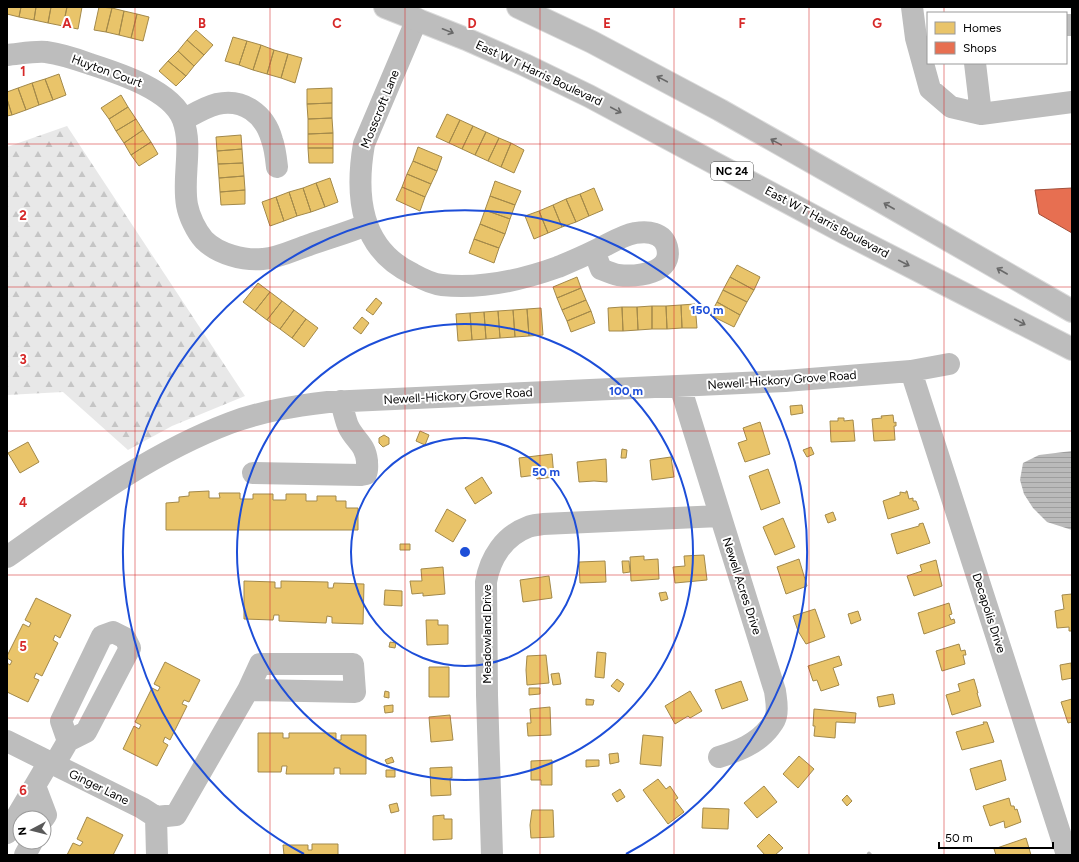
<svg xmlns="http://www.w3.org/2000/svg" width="1079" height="862" font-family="Figtree,sans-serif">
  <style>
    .forest { fill: url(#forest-firs) }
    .water { fill: url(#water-rules) }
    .homes { fill: #e9c46a; stroke: #a3894a }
    .shops { fill: #e76f51; stroke: #a24e39 }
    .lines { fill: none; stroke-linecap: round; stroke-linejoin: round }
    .stream { stroke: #bababa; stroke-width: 4.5 }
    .major-casing { stroke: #dbdbdb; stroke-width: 24 }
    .minor { stroke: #bdbdbd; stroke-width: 22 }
    .major { stroke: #bdbdbd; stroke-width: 22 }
    .oneway { stroke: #686868 }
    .grid { fill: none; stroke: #d62828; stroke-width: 1; stroke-opacity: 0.55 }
    .ring { fill: none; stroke: #1d4ed8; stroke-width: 2 }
    .labels { text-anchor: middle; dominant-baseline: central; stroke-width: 4; stroke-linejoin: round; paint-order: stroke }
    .shield { fill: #fff; stroke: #4c4c4c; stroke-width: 1 }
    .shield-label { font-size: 11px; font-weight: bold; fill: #000 }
    .street-label { font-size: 12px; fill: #000; stroke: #fff }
    .grid-label { font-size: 13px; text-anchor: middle; font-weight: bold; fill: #d62828; stroke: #fff; stroke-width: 4; stroke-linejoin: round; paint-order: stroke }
    .centre { fill: #1d4ed8; stroke: #fff; stroke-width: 2 }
    .ring-label { font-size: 12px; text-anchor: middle; font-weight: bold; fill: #1d4ed8; stroke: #fff; stroke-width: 4; stroke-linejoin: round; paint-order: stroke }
  </style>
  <defs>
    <pattern id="forest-firs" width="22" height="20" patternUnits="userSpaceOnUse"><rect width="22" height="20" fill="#e8e8e8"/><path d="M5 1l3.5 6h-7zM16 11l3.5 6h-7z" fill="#c5c5c5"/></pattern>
    <pattern id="water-rules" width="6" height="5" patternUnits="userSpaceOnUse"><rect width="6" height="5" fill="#bababa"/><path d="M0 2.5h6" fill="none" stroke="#9e9e9e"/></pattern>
  </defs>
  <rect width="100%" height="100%" fill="#fff"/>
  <!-- forest -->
  <path class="forest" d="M 67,126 L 245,396 L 172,426 L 128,450 L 63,392 L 7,395 L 7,147 Z"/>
  <!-- water -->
  <path class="water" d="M 1072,451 L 1072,530 L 1047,522 L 1033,508 L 1024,494 L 1020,480 L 1023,463 L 1039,455 Z"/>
  <!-- homes -->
  <path class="homes" d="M 7,7 L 21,7 L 19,17 L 7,14 Z
    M 21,7 L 36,7 L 34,20 L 19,17 Z
    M 36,7 L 51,7 L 48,23 L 34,20 Z
    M 51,7 L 67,7 L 63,26 L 48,23 Z
    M 67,7 L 82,7 L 78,29 L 63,26 Z
    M 99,7 L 112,8 L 106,32 L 94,30 Z
    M 112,8 L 124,11 L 119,35 L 106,32 Z
    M 124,11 L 137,14 L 131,38 L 119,35 Z
    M 137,14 L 149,17 L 143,41 L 131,38 Z
    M 196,30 L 213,45 L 204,55 L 187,40 Z
    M 233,37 L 247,41 L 239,65 L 225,61 Z
    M 187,40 L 204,55 L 194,66 L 178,51 Z
    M 247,41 L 261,45 L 253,70 L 239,65 Z
    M 261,45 L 274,50 L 267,74 L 253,70 Z
    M 274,50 L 288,54 L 281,78 L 267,74 Z
    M 178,51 L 194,66 L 186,76 L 168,61 Z
    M 288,54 L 302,58 L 295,83 L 281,78 Z
    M 168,61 L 186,76 L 176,86 L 159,71 Z
    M 59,74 L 66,95 L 53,100 L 45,79 Z
    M 45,79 L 53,100 L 39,105 L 32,83 Z
    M 32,83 L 39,105 L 26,110 L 18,88 Z
    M 18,88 L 26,110 L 12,115 L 7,99 L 7,92 Z
    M 332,88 L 332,103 L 307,104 L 307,89 Z
    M 121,95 L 128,107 L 109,119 L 101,108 Z
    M 7,99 L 12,115 L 7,116 Z
    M 332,103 L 332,118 L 308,119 L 307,104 Z
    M 128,107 L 136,119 L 116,131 L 109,119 Z
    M 447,114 L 460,120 L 449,143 L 436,137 Z
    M 332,118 L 333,133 L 308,134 L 308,119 Z
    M 136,119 L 143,130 L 124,143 L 116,131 Z
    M 460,120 L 473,126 L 462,149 L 449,143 Z
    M 473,126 L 486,132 L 475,155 L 462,149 Z
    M 143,130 L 151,142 L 131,155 L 124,143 Z
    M 486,132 L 499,138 L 488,161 L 475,155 Z
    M 333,133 L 333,148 L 308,148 L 308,134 Z
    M 241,135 L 242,149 L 217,151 L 216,137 Z
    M 499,138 L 511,143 L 501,167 L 488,161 Z
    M 151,142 L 158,154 L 139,166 L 131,155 Z
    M 511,143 L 524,150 L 514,173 L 501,167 Z
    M 418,147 L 442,157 L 437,171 L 413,161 Z
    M 308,148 L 333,148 L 333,163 L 309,163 Z
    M 242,149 L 243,163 L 218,164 L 217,151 Z
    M 413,161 L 437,171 L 431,184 L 407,174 Z
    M 243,163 L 244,176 L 219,178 L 218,164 Z
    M 407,174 L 431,184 L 425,197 L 402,187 Z
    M 244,176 L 245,190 L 220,192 L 219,178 Z
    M 330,178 L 338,202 L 325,207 L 316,183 Z
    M 495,181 L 521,191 L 515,205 L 490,196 Z
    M 316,183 L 325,207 L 311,212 L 303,188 Z
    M 402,187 L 425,197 L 420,211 L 396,200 Z
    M 303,188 L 311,212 L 297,216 L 289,192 Z
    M 594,188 L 603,210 L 589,216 L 580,194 Z
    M 245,190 L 245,204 L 221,205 L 220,192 Z
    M 289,192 L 297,216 L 284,221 L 276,197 Z
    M 580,194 L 589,216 L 576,222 L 566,199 Z
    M 490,196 L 515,205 L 510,219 L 485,210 Z
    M 276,197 L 284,221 L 270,226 L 262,202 Z
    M 566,199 L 576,222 L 562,227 L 553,205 Z
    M 553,205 L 562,227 L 548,233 L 539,211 Z
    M 485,210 L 510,219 L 505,234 L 480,224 Z
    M 539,211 L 548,233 L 534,239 L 525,216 Z
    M 480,224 L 505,234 L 499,248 L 474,239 Z
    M 474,239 L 499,248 L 494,263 L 469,253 Z
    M 737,265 L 760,277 L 754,290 L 730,277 Z
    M 577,277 L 581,288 L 557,298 L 553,287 Z
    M 730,277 L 754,290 L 747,302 L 723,290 Z
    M 258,283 L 270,292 L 255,311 L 243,302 Z
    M 581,288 L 586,300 L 562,310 L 557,298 Z
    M 723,290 L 747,302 L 740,315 L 717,302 Z
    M 270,292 L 282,301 L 267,320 L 255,311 Z
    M 376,298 L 382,303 L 373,315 L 366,310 Z
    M 586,300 L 591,311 L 567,321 L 562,310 Z
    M 282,301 L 294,310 L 280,329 L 267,320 Z
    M 717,302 L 740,315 L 734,327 L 710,315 Z
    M 695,304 L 697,328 L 682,328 L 681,305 Z
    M 681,305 L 682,328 L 667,329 L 666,306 Z
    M 652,306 L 666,306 L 667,329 L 652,329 Z
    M 652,306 L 652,329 L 638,330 L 637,307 Z
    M 622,307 L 623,331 L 609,331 L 608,308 Z
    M 622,307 L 637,307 L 638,330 L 623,331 Z
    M 541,308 L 543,335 L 529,336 L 527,309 Z
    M 527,309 L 529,336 L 515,337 L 513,310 Z
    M 294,310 L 306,319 L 292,338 L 280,329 Z
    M 513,310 L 515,337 L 500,338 L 498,311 Z
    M 498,311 L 500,338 L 486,339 L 484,312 Z
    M 591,311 L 595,323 L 571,332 L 567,321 Z
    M 484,312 L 486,339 L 472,340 L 470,313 Z
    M 470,313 L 472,340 L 458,341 L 456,314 Z
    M 362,317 L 369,323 L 361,334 L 353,328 Z
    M 306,319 L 318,328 L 304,347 L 292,338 Z
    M 802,405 L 803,413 L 791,415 L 790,406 Z
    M 893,415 L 894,423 L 896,422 L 896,426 L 894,426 L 895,440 L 874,441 L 872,419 L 882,418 L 881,416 Z
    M 838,418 L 844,418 L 844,421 L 853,420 L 855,441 L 831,442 L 830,421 L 838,421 Z
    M 760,422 L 770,454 L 745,462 L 738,443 L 747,440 L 743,428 Z
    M 420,431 L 429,435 L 425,445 L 416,441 Z
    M 384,435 L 389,438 L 389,444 L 383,447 L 379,443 L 379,438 Z
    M 28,442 L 39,462 L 20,473 L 8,453 Z
    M 811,447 L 814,454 L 807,457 L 803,450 Z
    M 622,449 L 627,450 L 626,458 L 621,458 Z
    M 552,454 L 554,477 L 537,479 L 536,475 L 521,477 L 519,458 Z
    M 671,457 L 674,477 L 652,480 L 650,460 Z
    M 606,459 L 607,482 L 594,481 L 579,482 L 577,462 Z
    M 768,469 L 780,503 L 761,510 L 749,476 Z
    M 482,477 L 492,493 L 475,504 L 465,488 Z
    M 209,491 L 209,498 L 220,498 L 219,493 L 240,493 L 240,499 L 253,499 L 253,494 L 273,494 L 273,500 L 286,500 L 286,494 L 306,494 L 306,501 L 317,501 L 317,496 L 336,496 L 336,501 L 346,501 L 346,508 L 358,508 L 358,530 L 166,530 L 166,503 L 179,502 L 179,497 L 189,496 L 189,492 Z
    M 906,491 L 907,491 L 909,499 L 913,498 L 913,501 L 916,501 L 919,509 L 888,519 L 883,501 L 900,495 L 900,492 L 906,493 Z
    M 447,509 L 466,520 L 453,542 L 435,531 Z
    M 833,512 L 836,520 L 828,523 L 825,515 Z
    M 783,518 L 795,547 L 775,555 L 763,527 Z
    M 923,523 L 930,543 L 897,554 L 891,534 L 919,526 L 919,524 Z
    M 400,544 L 410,544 L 410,550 L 400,550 Z
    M 704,555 L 707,580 L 675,583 L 673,567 L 685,566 L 684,556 Z
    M 644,556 L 644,560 L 658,559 L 659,579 L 631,581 L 630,557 Z
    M 799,559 L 807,586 L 786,594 L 777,567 Z
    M 936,560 L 942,586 L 914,596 L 907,576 L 922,571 L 920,565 Z
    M 605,561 L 606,582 L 580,583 L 579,562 Z
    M 622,561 L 629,561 L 630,572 L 623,573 Z
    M 443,567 L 445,594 L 423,596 L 423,593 L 412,594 L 410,581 L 422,581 L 421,569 Z
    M 549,576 L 552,598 L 523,602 L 520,580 Z
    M 244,581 L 275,582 L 275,588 L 281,588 L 281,581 L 328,582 L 328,588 L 333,588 L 334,583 L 364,584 L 363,624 L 332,623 L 332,617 L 327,616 L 326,623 L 279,621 L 279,615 L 274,615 L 273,620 L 244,619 Z
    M 385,590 L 402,591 L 402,606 L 384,605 Z
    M 666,592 L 668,599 L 661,601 L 659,593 Z
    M 1072,594 L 1072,631 L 1069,631 L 1069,627 L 1057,628 L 1055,611 L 1064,609 L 1062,595 Z
    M 36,598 L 71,615 L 60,638 L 55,635 L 53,640 L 58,643 L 42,676 L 36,673 L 34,678 L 39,680 L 28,702 L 7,692 L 7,663 L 10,665 L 12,661 L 7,658 L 7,656 L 23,624 L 29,627 L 31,623 L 25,620 Z
    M 949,603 L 952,614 L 949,615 L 951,620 L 954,619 L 955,623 L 924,634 L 918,613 Z
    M 815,609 L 825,637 L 806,644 L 798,631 L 793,616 Z
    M 858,611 L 861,620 L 851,624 L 848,614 Z
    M 426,620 L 438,620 L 438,625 L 448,625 L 448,644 L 427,645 Z
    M 390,642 L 396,643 L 395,648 L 389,647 Z
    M 959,644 L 961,651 L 965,650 L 966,655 L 963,655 L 965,664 L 942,671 L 936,651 Z
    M 597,652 L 606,653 L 604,678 L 595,677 Z
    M 546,655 L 549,683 L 527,685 L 526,670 L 527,656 Z
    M 839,656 L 842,665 L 833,668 L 839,685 L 821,691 L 817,680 L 813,681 L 808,666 Z
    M 165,662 L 200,680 L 189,702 L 184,700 L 182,704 L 187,706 L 170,740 L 165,737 L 163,742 L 168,745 L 157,766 L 123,749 L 134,726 L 139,729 L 141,725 L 135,722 L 152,688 L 158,691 L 160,687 L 154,684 Z
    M 1071,663 L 1072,678 L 1062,680 L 1060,665 Z
    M 429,667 L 449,667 L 449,697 L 429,697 Z
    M 559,673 L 561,684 L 553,685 L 551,674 Z
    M 617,679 L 624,684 L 619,692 L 611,686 Z
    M 974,679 L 978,693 L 977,693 L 981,706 L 952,715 L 946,695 L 960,691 L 958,684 Z
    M 741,681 L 748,700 L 722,709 L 715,690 Z
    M 529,688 L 540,688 L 540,694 L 529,695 Z
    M 385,691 L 389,692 L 389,698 L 384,697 Z
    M 690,691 L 702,711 L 690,718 L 688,716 L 675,724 L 665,706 Z
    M 893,694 L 895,704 L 879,707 L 877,697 Z
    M 586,699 L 594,700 L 593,705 L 586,705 Z
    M 1072,699 L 1072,722 L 1068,723 L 1061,702 Z
    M 393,705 L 393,712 L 385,713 L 384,706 Z
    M 550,707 L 551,735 L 528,736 L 527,723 L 531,723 L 530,709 Z
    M 814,709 L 856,713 L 855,723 L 836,722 L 835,738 L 814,736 L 815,726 L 813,726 Z
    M 450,715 L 453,740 L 431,742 L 429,717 Z
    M 983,722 L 987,722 L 994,742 L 962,750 L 956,732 L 984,724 Z
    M 258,733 L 283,733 L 283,738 L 289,738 L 289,733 L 336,733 L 336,740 L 341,740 L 341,735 L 366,735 L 366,774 L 340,774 L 340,768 L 334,768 L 334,774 L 286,774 L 287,766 L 282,766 L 281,772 L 258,772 Z
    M 643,735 L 663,737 L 661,766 L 640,764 Z
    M 618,753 L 619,762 L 610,764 L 609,754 Z
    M 799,756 L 814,769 L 798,788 L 783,774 Z
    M 392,757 L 394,762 L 387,764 L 385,760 Z
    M 552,760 L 552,785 L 541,785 L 541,780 L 531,780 L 531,761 Z
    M 586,760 L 599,760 L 599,766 L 586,767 Z
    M 1001,760 L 1006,780 L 976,790 L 970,769 Z
    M 452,767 L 452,778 L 450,778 L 451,795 L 431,796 L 430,768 Z
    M 386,770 L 395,770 L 395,777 L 386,777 Z
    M 658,779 L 666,789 L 670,786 L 678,798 L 675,800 L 684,812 L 668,824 L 643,790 Z
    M 764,786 L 777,802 L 757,818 L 744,803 Z
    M 620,789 L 625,797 L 617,802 L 612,794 Z
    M 847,795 L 852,801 L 847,806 L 842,800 Z
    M 1009,798 L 1011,806 L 1014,806 L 1015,810 L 1017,809 L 1021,822 L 1005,828 L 1004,821 L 990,826 L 983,806 Z
    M 397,803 L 399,811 L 391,813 L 389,805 Z
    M 703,808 L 729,809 L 728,829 L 702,828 Z
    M 532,810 L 553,810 L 554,837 L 531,838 L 530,825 Z
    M 444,815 L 444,819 L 452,819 L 452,839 L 433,840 L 433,816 Z
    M 87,817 L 123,835 L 113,855 L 67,855 L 73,843 L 80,846 L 83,842 L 77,839 Z
    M 769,834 L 783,848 L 775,855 L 765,855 L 757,846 Z
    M 1026,838 L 1031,855 L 996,855 L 994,849 Z
    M 312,844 L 338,844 L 338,855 L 284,855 L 283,845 L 308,845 L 308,850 L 312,850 Z"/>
  <!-- shops -->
  <path class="shops" d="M 1072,188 L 1072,233 L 1039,214 L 1035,190 Z"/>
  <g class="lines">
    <!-- stream -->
    <path class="stream" d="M 869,854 L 870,855"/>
    <!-- major casing -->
    <g class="major-casing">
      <path id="major" d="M 385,7 L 466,39 L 525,65 L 589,96 L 845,233 L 1072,349
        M 518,7 L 592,42 L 720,110 L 877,199 L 1072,311"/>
    </g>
    <!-- minor -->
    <path class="minor" d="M 912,7 L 916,38 L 930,89 L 951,107 L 981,114 L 1072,102
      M 417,19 L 364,144 C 355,196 360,249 413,274 C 422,279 432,284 442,285 C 480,289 522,280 558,267 C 570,262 582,257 594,251 C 608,245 620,236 635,233 C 648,231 663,232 667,247 C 674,274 636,277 618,275 C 613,274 606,271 601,269 L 594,251
      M 1066,25 L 1072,25
      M 7,55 C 19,54 34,51 46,52 C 61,54 76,59 90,64 C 118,73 172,90 183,120 C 193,147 182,177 187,205 C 189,216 196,231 204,240 C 218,254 244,261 263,259 C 279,258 294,250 309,245 C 328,238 347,233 366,225
      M 975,63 L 981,114
      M 183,120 C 194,114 205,107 217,104 C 243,98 265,114 272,140 C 275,148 276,158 277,167
      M 911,371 L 1067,855
      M 680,386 L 775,691 C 776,699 778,708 776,716 C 775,721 772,724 770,727 C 757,744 738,751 719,757
      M 253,473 L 361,475 L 366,474 C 368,470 367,466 367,461 C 365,443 355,441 348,426 C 345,418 343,409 341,401
      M 7,557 C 78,507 148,454 230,423 C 262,411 295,406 328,402 L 785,381 L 911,371 L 949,364
      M 7,741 L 142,808 L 156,817 L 157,855
      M 54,765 L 68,741 L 86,732 L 130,648 L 125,638 L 113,632 L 102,636 L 61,721 L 68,741
      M 35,786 L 46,815 L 44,818
      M 156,817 L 176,815 L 248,690 L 355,692 L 353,664 L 260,664 L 248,690
      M 7,833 L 49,762
      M 25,855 L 32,842
      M 492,855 L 487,695 L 486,582 C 490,558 504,536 528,527 C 533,525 538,525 543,524 L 720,516"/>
    <!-- major -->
    <use href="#major" class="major"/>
  </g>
  <!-- one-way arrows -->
  <defs><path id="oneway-shaft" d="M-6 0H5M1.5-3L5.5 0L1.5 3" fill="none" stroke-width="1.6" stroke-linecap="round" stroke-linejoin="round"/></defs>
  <g class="oneway">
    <use href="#oneway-shaft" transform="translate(448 31) rotate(22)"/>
    <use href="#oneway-shaft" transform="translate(662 79) rotate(-152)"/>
    <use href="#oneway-shaft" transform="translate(616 110) rotate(28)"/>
    <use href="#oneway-shaft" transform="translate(776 142) rotate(-151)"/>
    <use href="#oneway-shaft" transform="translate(889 206) rotate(-150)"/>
    <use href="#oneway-shaft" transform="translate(904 263) rotate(27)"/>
    <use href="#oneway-shaft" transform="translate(1002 271) rotate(-150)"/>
    <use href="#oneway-shaft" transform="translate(1020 322) rotate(27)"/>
  </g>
  <!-- grid -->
  <path class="grid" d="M 135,7 L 135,855M 270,7 L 270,855M 405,7 L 405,855M 540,7 L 540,855M 674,7 L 674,855M 809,7 L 809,855M 944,7 L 944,13M 944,63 L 944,855M 7,144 L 1072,144M 7,287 L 1072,287M 7,431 L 1072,431M 7,575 L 1072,575M 7,718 L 1072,718"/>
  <!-- distance rings -->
  <g class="ring">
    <circle cx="465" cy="552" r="114"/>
    <circle cx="465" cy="552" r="228"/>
    <path d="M304 854A342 342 0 1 1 626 854"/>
  </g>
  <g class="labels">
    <!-- shield labels -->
    <rect class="shield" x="711" y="162" width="42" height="18" rx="3"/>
    <g class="shield-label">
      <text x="732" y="171">NC 24</text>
    </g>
    <!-- street labels -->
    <g class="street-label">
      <text transform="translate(107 71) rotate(20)">Huyton Court</text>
      <text transform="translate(539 73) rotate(25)">East W T Harris Boulevard</text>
      <text transform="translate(380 109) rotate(-68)">Mosscroft Lane</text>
      <text transform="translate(827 222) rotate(28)">East W T Harris Boulevard</text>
      <text transform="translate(782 380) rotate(-4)">Newell-Hickory Grove Road</text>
      <text transform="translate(458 396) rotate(-3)">Newell-Hickory Grove Road</text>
      <text transform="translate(742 586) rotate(72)">Newell Acres Drive</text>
      <text transform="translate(989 613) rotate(72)">Decapolis Drive</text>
      <text transform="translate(487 634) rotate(-90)">Meadowland Drive</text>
      <text transform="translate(99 787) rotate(26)">Ginger Lane</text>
    </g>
  </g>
  <g class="grid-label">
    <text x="67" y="28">A</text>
    <text x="202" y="28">B</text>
    <text x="337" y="28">C</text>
    <text x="472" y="28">D</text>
    <text x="607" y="28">E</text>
    <text x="742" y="28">F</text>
    <text x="877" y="28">G</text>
    <text x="23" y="76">1</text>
    <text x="23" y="220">2</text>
    <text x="23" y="364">3</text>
    <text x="23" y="507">4</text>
    <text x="23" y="651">5</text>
    <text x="23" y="795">6</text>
  </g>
  <circle cx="465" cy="552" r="6" class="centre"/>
  <g class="ring-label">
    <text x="707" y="314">150 m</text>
    <text x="626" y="395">100 m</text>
    <text x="546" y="476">50 m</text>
  </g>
  <!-- border -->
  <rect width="1079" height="862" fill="none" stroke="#000000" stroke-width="16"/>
  <!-- legend -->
  <rect x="927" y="12" width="140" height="52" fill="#ffffff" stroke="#999999"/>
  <rect x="935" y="22" width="20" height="12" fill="#e9c46a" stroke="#999999"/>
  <text x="963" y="32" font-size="12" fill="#000000">Homes</text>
  <rect x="935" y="42" width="20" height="12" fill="#e76f51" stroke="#999999"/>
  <text x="963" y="52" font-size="12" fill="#000000">Shops</text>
  <!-- north arrow -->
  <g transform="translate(32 830) rotate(263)"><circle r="19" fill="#ffffff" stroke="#999999"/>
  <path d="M0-3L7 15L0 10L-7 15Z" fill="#595959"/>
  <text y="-6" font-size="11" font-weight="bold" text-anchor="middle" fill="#000000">N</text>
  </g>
  <!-- scale -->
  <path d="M939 842v6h114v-6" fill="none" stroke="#000000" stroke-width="2"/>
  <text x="945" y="842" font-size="12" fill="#000000" stroke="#ffffff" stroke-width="3" paint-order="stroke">50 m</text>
</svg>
